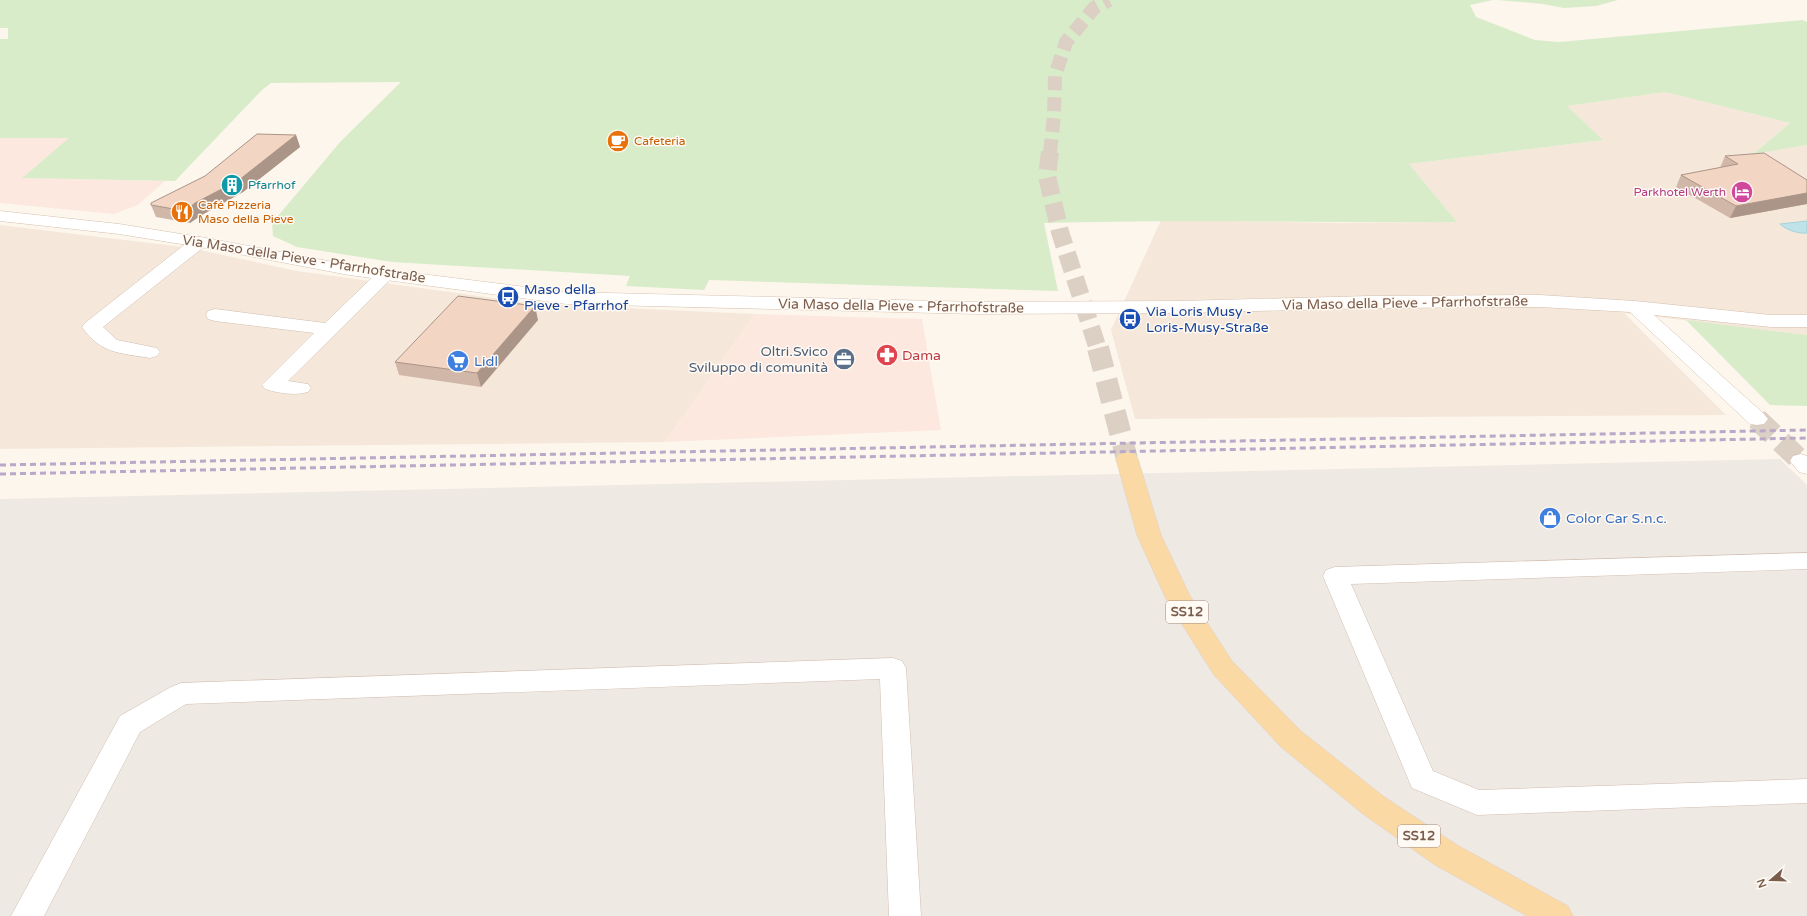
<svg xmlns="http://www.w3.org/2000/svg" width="1807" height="916" font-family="'Varela Round',sans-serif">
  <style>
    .residential { fill: #f5e8da }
    .commercial { fill: #fde8e0 }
    .industrial { fill: #efe9e4 }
    .green { fill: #d8ecc9 }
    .water { fill: #bfe3e8; stroke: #a5d3da }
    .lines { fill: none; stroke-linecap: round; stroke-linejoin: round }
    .secondary-tunnel { stroke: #dcd0c4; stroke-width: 22; stroke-dasharray: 22 11; stroke-linecap: butt }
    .primary-tunnel-far2 { stroke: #dcd0c4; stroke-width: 14; stroke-dasharray: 14 7; stroke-linecap: butt }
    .primary-tunnel-far1 { stroke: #dcd0c4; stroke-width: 18; stroke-dasharray: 18 8; stroke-linecap: butt }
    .primary-tunnel { stroke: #dcd0c4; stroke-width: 22; stroke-dasharray: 22 11; stroke-linecap: butt }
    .street-casing { stroke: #d1beb0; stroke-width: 1 }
    .secondary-casing { stroke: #d6c0b0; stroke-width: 1 }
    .primary-casing { stroke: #dad1cd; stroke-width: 1 }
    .street { fill: #fff; fill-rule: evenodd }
    .secondary { fill: #fff; fill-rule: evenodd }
    .primary { fill: #fbd9a5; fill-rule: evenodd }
    .rail { stroke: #b9a8c9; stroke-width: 3; stroke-dasharray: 6 4; stroke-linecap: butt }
    .wall { fill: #d1b7a8 }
    .shaded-wall { fill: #aa9588 }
    .building { fill: #f3d5c3; stroke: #aa9588 }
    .labels { text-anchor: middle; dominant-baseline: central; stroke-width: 3; stroke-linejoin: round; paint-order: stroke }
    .far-food-label { font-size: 12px; fill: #c56008; stroke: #fffaf3; text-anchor: start }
    .far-culture-label { font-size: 12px; fill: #0d838f; stroke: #fffaf3; text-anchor: start }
    .far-hotel-label { font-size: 12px; fill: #b23c85; stroke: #fffaf3; text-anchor: end }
    .shield { fill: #fffaf3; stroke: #a28b7f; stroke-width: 1 }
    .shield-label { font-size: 13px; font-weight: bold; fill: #7a5c4d }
    .street-label { font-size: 14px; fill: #7a5c4d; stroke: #fffaf3 }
    .transit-label { font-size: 14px; fill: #164399; stroke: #fffaf3; text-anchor: start }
    .service-label { font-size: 14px; fill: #4e5e75; stroke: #fffaf3; text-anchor: end }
    .health-label { font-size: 14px; fill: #be3a42; stroke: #fffaf3; text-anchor: start }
    .shop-label { font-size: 14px; fill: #366cbe; stroke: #fffaf3; text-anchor: start }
  </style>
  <rect width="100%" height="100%" fill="#fdf6ec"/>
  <!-- residential -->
  <path class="residential" d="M 1665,92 L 1790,123 L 1754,153 L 1807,145 L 1807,335 L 1624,313 L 1726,415 L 1135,419 L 1111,330 L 1161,220 L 1339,223 L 1457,222 L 1409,164 L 1603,140 L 1566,106 Z
    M 0,225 L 191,248 L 297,271 L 538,304 L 755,314 L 665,442 L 0,449 Z"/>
  <!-- commercial -->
  <path class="commercial" d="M 0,138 L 69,138 L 23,178 L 165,181 L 138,205 L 114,214 L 0,203 Z
    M 755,314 L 922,319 L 941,430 L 665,442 Z"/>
  <!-- industrial -->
  <path class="industrial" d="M 1780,459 L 1807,485 L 1807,916 L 0,916 L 0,499 Z"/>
  <!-- green -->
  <path class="green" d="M 0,0 L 1493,0 L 1470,5 L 1476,17 L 1535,40 L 1559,42 L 1802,20 L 1807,22 L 1807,145 L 1753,154 L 1790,123 L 1665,92 L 1567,106 L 1603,140 L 1409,164 L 1457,222 C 1320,223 1182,219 1044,223 L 1058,291 L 709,280 L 704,290 L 626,286 L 630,276 L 392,262 L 297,247 L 273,236 L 272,223 L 341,141 L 401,82 L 271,83 L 262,90 L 175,181 L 22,178 L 69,138 L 0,138 L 0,39 L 8,39 L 8,28 L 0,28 Z
    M 1497,0 L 1618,0 L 1596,6 L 1564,8 L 1543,4 Z
    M 1686,320 L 1807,335 L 1807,406 L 1770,405 Z"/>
  <!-- water -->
  <path class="water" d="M 1807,221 L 1807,233 C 1799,234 1786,230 1780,224 Z"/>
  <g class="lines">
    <!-- secondary-tunnel -->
    <path class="secondary-tunnel" d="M 1757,419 L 1801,461"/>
    <!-- primary-tunnel-far2 -->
    <path class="primary-tunnel-far2" d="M 1050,153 L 1054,116 L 1055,76 L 1066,42 L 1094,8 L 1109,0"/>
    <!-- primary-tunnel-far1 -->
    <path class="primary-tunnel-far1" d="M 1050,152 L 1047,176 L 1060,232 L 1098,349"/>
    <!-- primary-tunnel -->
    <path class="primary-tunnel" d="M 1098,348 L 1127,459"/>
    <!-- street casing -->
    <g class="street-casing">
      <path id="street" d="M 199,237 L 205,238 L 208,242 L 205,246 L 103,327 L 117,340 L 157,348 L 160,352 L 157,356 L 150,358 C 120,353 101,354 82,327 L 85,323 L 193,238 Z
        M 385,270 L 391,271 L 394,275 L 391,279 L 288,381 L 308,384 L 311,388 L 308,392 C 295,396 278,393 265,389 L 262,385 L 314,333 L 215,321 L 208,319 L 206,315 L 208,311 L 215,309 L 325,323 L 379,271 Z
        M 1807,553 L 1807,569 L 1351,584 L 1433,771 L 1479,790 L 1807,779 L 1807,803 L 1477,815 L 1412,788 L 1323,576 L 1326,570 L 1335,567 Z
        M 893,658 L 902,661 L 906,668 L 921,916 L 889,916 L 880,679 L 186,704 L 140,732 L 44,916 L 11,916 L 120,716 L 171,687 L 181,683 Z"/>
    </g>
    <!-- secondary casing -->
    <g class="secondary-casing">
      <path id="secondary" d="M 0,211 L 119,224 L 212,239 L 349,265 L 566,292 L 978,302 L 1180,301 L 1370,296 L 1540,295 L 1635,301 L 1771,315 L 1807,315 L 1807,327 L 1771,327 L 1654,315 L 1764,414 L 1768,419 L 1764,424 L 1757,425 L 1750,424 L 1630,312 L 1540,307 L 1370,308 L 1180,313 L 978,314 L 566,304 L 349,275 L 212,249 L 119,234 L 0,221 Z
        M 1801,454 L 1807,456 L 1807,474 L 1799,472 L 1790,461 L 1793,456 Z"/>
    </g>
    <!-- primary casing -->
    <g class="primary-casing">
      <path id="primary" d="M 1127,452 L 1135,454 L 1138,459 L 1161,535 L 1190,596 L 1232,661 L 1301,731 L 1383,796 L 1457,845 L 1568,906 L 1573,916 L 1527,916 L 1435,865 L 1363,814 L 1281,747 L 1214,675 L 1166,599 L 1137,535 L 1116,459 L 1119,454 Z"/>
    </g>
    <!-- street -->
    <use href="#street" class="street"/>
    <!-- secondary -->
    <use href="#secondary" class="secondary"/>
    <!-- primary -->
    <use href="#primary" class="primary"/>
    <!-- rail -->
    <path class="rail" d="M 0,465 L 1807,430
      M 0,474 L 1807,438"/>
  </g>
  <!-- wall -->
  <path class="wall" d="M 296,135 L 300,147 L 243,192 L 200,216 L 190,223 L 156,217 L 151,205 Z
    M 1725,156 L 1807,180 L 1807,204 L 1730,218 L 1676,187 L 1681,175 L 1720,168 Z
    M 538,320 L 481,387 L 399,375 L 395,362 Z"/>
  <!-- shaded-wall -->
  <path class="shaded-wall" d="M 296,135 L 300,147 L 243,192 L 200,216 L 190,223 L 185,211 L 195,203 Z
    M 1807,193 L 1807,204 L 1730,218 L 1736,206 Z
    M 535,306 L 538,320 L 481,387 L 477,373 Z"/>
  <!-- building -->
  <path class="building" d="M 257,134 L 296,135 L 239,180 L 195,203 L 185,211 L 151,205 L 151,203 L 205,176 Z
    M 1764,153 L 1807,180 L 1807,193 L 1736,206 L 1681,175 L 1738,164 L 1725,156 Z
    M 458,296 L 535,306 L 477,373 L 395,362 Z"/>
  <!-- icons -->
  <defs>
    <g id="cafe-disc" transform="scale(1.15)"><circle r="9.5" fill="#e8710a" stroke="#fffaf3"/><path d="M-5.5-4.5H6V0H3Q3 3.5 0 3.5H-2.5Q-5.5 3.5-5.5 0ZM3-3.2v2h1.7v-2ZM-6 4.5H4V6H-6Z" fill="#fff"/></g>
    <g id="building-disc" transform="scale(1.15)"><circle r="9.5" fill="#0f9aa8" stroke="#fffaf3"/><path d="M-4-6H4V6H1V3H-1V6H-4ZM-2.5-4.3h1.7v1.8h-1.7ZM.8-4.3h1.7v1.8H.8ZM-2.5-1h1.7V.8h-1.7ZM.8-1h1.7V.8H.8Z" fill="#fff"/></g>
    <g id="hotel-disc" transform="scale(1.15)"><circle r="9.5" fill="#d1479c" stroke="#fffaf3"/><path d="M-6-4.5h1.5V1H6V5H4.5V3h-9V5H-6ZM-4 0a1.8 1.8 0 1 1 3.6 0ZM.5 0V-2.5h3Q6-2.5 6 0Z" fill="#fff"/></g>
    <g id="restaurant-disc" transform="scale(1.15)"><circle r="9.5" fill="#e8710a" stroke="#fffaf3"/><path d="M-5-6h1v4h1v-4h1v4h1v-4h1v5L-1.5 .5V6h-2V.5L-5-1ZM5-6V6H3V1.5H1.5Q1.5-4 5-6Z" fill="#fff"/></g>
    <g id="bus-disc" transform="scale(1.15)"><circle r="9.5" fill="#1a4fb4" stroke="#fffaf3"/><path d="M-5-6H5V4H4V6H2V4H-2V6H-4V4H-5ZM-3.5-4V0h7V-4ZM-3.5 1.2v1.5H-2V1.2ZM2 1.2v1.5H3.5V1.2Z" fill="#fff"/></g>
    <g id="pharmacy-disc" transform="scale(1.15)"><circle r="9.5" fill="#e0444e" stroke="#fffaf3"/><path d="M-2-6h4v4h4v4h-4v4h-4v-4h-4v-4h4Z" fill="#fff"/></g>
    <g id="office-disc" transform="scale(1.15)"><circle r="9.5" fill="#5c6f8a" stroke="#fffaf3"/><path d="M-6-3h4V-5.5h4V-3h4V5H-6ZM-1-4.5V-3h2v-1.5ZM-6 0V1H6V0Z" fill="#fff"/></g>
    <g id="supermarket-disc" transform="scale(1.15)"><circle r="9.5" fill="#3f7fe0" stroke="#fffaf3"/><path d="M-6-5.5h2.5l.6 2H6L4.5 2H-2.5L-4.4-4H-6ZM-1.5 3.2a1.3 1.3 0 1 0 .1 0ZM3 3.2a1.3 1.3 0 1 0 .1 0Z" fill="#fff"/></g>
    <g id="shop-disc" transform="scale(1.15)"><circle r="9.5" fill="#3f7fe0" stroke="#fffaf3"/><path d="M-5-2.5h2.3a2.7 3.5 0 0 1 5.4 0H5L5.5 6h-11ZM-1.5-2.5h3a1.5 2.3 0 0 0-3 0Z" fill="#fff"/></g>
  </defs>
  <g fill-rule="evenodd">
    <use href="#cafe-disc" x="618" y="141"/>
    <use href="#building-disc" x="232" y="185"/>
    <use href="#hotel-disc" x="1742" y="192"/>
    <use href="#restaurant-disc" x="182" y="212"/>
    <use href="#bus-disc" x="508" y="297"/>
    <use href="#bus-disc" x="1130" y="319"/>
    <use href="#pharmacy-disc" x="887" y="355"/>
    <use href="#office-disc" x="844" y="359"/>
    <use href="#supermarket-disc" x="458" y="361"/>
    <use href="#shop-disc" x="1550" y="518"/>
  </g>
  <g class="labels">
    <!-- far-food labels -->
    <g class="far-food-label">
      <text x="634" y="141">Cafeteria</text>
      <text x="198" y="205">Café Pizzeria<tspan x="198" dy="14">Maso della Pieve</tspan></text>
    </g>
    <!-- far-culture labels -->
    <g class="far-culture-label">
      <text x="248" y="185">Pfarrhof</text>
    </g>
    <!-- far-hotel labels -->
    <g class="far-hotel-label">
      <text x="1726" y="192">Parkhotel Werth</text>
    </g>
    <!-- shield labels -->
    <g class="shield">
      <rect x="1166" y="601" width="42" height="22" rx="3"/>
      <rect x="1398" y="825" width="42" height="22" rx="3"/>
    </g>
    <g class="shield-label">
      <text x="1187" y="612">SS12</text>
      <text x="1419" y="836">SS12</text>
    </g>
    <!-- street labels -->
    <g class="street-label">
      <text transform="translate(304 259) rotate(9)">Via Maso della Pieve - Pfarrhofstraße</text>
      <text transform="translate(1405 303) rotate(-1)">Via Maso della Pieve - Pfarrhofstraße</text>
      <text transform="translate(901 306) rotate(1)">Via Maso della Pieve - Pfarrhofstraße</text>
    </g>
    <!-- transit labels -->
    <g class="transit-label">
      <text x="524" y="289">Maso della<tspan x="524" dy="16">Pieve - Pfarrhof</tspan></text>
      <text x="1146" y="311">Via Loris Musy -<tspan x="1146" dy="16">Loris-Musy-Straße</tspan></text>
    </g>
    <!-- service labels -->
    <g class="service-label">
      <text x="828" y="351">Oltri.Svico<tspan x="828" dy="16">Sviluppo di comunità</tspan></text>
    </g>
    <!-- health labels -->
    <g class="health-label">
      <text x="902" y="355">Dama</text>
    </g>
    <!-- shop labels -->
    <g class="shop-label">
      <text x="474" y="361">Lidl</text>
      <text x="1566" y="518">Color Car S.n.c.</text>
    </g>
  </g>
  <!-- north arrow -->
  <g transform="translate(1771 880) rotate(250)" stroke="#fffaf3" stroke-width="3" paint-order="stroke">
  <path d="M0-3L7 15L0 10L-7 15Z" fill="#7a5c4d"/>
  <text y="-6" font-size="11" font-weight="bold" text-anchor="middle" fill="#7a5c4d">N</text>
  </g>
</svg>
